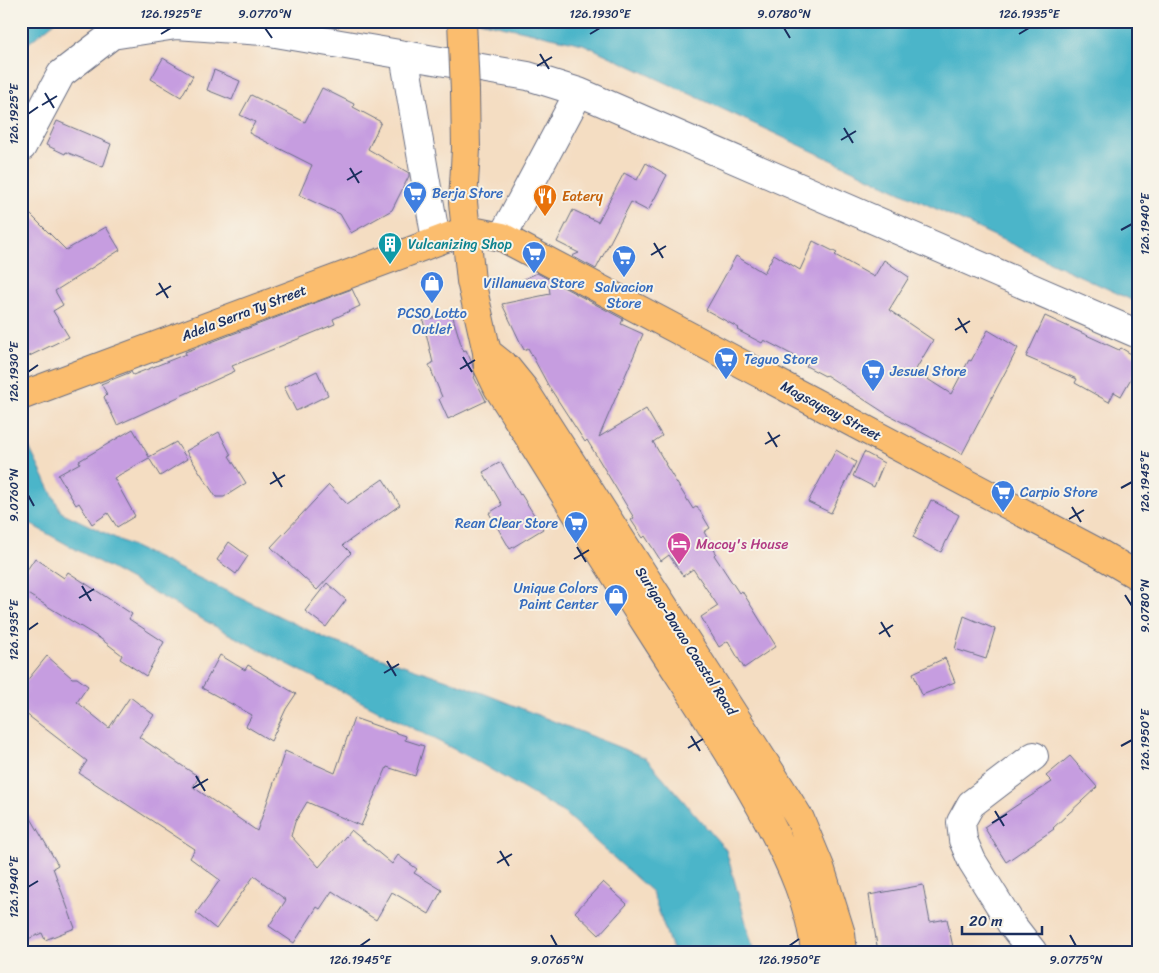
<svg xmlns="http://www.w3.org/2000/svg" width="1159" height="973" font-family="Sriracha,sans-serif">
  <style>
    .water { fill: #4cb5c9; stroke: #347294 }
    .building { fill: #c69de0 }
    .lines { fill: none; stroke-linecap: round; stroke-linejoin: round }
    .minor-casing { stroke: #676c81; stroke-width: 30 }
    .major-casing { stroke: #676c81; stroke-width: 30 }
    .highway-casing { stroke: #676c81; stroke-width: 30 }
    .minor { stroke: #fff; stroke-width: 28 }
    .major { stroke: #fbbd6e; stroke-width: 28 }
    .highway { stroke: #fbbd6e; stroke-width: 28 }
    .highway-bridge-casing { stroke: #676c81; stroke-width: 30; stroke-linecap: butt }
    .highway-bridge { stroke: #fbbd6e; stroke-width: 28 }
    .ticks { fill: none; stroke: #1b2f5e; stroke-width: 2 }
    .labels { text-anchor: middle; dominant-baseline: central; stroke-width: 4; stroke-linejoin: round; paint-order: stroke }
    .shop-label { font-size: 14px; fill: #366cbe; stroke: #f7f3e8; text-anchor: start }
    .food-label { font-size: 14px; fill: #c56008; stroke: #f7f3e8; text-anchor: start }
    .culture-label { font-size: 14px; fill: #0d838f; stroke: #f7f3e8; text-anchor: start }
    .street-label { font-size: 14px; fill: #1b2f5e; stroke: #f7f3e8 }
    .hotel-label { font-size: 14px; fill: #b23c85; stroke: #f7f3e8; text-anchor: start }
    .neatline { fill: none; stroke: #1b2f5e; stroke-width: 2 }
    .ticks-label { font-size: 12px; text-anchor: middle; fill: #1b2f5e }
  </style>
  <rect width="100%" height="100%" fill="#f7f3e8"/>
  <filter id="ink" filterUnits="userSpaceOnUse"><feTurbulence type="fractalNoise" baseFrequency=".02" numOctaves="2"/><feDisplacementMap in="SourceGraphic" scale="10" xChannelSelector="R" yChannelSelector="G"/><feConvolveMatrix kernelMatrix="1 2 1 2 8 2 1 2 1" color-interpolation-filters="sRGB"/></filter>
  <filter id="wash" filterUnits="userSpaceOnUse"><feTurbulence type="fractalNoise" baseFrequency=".0096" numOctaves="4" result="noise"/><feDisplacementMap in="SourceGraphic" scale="20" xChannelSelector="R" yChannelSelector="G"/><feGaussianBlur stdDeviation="1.12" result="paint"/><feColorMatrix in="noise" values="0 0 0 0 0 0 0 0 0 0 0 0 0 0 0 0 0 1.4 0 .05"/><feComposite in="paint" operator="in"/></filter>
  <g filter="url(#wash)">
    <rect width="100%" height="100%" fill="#f4ddc2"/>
    <!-- water -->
    <path class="water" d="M 21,21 L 56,21 L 21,49 Z
      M 479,21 L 1138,21 L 1138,303 L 583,44 Z
      M 21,431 L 61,512 L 329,640 L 465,686 L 646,758 L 726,850 L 754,952 L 673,952 L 652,892 L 564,813 L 473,759 L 229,634 L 21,519 Z"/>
    <g id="blocks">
      <!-- building -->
      <path class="building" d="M 163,58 L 193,76 L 181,97 L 151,79 Z
        M 214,70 L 240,81 L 232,100 L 207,90 Z
        M 322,88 L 354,104 L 353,107 L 381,122 L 368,149 L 409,173 L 409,176 L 392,210 L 351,233 L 340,214 L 299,195 L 312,165 L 249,133 L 255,122 L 240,115 L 251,95 L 305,122 Z
        M 57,121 L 111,144 L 103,167 L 66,152 L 65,154 L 46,145 Z
        M 646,163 L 667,175 L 648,211 L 631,202 L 596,269 L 572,256 L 579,253 L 557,242 L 573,210 L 598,222 L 624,173 L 637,180 Z
        M 21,205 L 66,250 L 106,227 L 120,250 L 55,291 L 63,305 L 53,311 L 69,337 L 21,360 Z
        M 813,241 L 837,253 L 835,255 L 874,277 L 884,260 L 909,277 L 889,310 L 933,340 L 915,371 L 951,394 L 969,360 L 971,361 L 988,330 L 1018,348 L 962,454 L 885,413 L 826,375 L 825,376 L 806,366 L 808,363 L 764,340 L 762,343 L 737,330 L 739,328 L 706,310 L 736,256 L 764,273 L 774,254 L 800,270 Z
        M 537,273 L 623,319 L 621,324 L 643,334 L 599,437 L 646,409 L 662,436 L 653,442 L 666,464 L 665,464 L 693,509 L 697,506 L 710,528 L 704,532 L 716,553 L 714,555 L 739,593 L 742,591 L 776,646 L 744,668 L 728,641 L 719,647 L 701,617 L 718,606 L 693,569 L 683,576 L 669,555 L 661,561 L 645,536 L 643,538 L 631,520 L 634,518 L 587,440 L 585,442 L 548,385 L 528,348 L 524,350 L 502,304 L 550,294 L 549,286 L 511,285 Z
        M 352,289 L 360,306 L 333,319 L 335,324 L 232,366 L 235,371 L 117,425 L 104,397 L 107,394 L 101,384 L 131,372 L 133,375 L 186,354 L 185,352 Z
        M 452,314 L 463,351 L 466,350 L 472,363 L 475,376 L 474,377 L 486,401 L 448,419 L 439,399 L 442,397 L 429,365 L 433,363 L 423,320 Z
        M 1045,316 L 1119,350 L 1121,348 L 1138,358 L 1138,366 L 1121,396 L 1114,392 L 1109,402 L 1075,383 L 1077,379 L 1026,357 Z
        M 317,371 L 328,395 L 296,411 L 284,387 Z
        M 133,429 L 149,457 L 176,442 L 187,459 L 160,476 L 149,458 L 114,478 L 135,516 L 117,527 L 108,513 L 92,524 L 79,503 L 76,505 L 58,475 L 80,463 L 79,461 Z
        M 219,432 L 231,455 L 229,456 L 246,483 L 224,497 L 216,497 L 186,451 Z
        M 836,450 L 856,462 L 831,513 L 808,502 Z
        M 864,452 L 884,463 L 874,487 L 853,476 Z
        M 501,462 L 520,495 L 521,494 L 543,529 L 510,549 L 489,513 L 502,505 L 483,472 Z
        M 383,479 L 400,505 L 343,545 L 351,553 L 317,590 L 271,547 L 329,485 L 347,504 Z
        M 931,500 L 959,515 L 941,552 L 913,537 Z
        M 229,542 L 248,556 L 236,574 L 217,560 Z
        M 35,558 L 64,578 L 68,572 L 132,614 L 129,619 L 164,642 L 146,676 L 120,659 L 122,655 L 101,639 L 21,590 L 21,579 Z
        M 327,583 L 346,600 L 326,627 L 305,611 Z
        M 964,616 L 995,629 L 986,659 L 955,649 Z
        M 220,655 L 245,670 L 248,665 L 296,694 L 286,709 L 271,741 L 246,726 L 252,715 L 202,688 Z
        M 47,656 L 72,678 L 77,678 L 88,686 L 77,702 L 109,728 L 130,697 L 154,715 L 139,737 L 199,777 L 193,787 L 257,831 L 285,751 L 335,773 L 354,718 L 406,736 L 405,740 L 424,746 L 415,776 L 387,767 L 361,826 L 307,802 L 295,822 L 291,836 L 319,867 L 351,830 L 392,864 L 398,855 L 417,869 L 414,873 L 442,890 L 429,914 L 392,892 L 376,920 L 332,891 L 320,909 L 317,907 L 294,943 L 269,926 L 286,900 L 254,876 L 216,929 L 196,913 L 220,880 L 190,858 L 195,849 L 79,773 L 87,761 L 21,710 L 21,688 Z
        M 945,658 L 955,682 L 922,695 L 913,673 Z
        M 1070,756 L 1097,787 L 1053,828 L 1054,829 L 1006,862 L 984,827 L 1052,782 L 1046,776 Z
        M 21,801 L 58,865 L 53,868 L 75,928 L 45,940 L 42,933 L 21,942 Z
        M 603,882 L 627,904 L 599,935 L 575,912 Z
        M 923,885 L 930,922 L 947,919 L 954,952 L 878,952 L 869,895 Z"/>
    </g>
  </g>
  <g filter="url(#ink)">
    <use href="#blocks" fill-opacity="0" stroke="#676c81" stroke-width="1"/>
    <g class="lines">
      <!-- minor casing -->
      <g class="minor-casing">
        <path id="minor" d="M 404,55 L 436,240
          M 22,147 L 61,74 L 112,35 L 176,25 L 264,31 L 528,76 L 579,92 L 1138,334
          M 502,237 L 579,92
          M 1033,952 L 1012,925 L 972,861 L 963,840 L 961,822 L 971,804 L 1034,756"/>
      </g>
      <!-- major casing -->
      <g class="major-casing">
        <path id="major" d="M 21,396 L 467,230 L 502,237 L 1097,552 L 1138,576"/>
      </g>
      <!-- highway casing -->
      <g class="highway-casing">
        <path id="highway" d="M 465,91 L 466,149 L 463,202 L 471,281 L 487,352 L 488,367 L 498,388 C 548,467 596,546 647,625 C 689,691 733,755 770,824 C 790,862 812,909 815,952
          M 487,352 L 507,368 L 524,389 L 772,774 L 800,819 L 820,867 L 841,934 L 843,952"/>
      </g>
      <!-- minor -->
      <use href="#minor" class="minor"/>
      <!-- major -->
      <use href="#major" class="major"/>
      <!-- highway -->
      <use href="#highway" class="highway"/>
      <!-- highway-bridge casing -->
      <g class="highway-bridge-casing">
        <path id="highway-bridge" d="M 462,21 L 465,91"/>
      </g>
      <!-- highway-bridge -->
      <use href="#highway-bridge" class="highway-bridge"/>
    </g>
  </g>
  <!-- ticks -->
  <path class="ticks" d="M 265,28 L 272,38M 784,28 L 790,38M 161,34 L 171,28M 590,34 L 600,28M 1019,34 L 1029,28M 540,54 L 549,69M 537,66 L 552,57M 45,93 L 54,108M 42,105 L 57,96M 28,114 L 38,107M 844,128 L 853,143M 841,140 L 856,131M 350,168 L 359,183M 347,180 L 362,171M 1121,230 L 1132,224M 654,243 L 663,258M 651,255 L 666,246M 159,283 L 168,298M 156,295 L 171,286M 958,318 L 967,333M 955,330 L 970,321M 463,357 L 472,372M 460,369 L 475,360M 28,372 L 38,365M 768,432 L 777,447M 765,444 L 780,435M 273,472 L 282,487M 270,484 L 285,475M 1121,488 L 1132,482M 28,495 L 34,506M 1072,507 L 1081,522M 1069,519 L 1084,510M 577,547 L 586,562M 574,559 L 589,550M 82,586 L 91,601M 1125,595 L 1132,606M 79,598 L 94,589M 881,622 L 890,637M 28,630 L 38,623M 879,634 L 893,625M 387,661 L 396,676M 384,673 L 399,664M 691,736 L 700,751M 1121,746 L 1132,740M 688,748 L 703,739M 196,776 L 205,791M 193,788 L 208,779M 995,811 L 1004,826M 992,823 L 1007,814M 500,851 L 509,866M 497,863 L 512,854M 28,887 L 38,881M 551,935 L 557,946M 1070,935 L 1076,946M 360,946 L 370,939M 789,946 L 799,939"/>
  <!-- icons -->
  <defs>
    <g id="supermarket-pin" transform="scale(1.25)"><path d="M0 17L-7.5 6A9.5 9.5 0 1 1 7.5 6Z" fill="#3f7fe0" stroke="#f7f3e8"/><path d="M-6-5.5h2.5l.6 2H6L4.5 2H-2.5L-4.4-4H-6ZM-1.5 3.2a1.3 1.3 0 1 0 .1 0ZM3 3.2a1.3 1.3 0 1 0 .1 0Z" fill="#fff"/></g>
    <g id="restaurant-pin" transform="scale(1.25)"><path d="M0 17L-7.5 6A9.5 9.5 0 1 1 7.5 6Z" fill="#e8710a" stroke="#f7f3e8"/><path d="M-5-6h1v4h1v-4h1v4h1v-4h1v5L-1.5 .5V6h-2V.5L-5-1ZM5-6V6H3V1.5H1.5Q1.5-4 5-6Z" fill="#fff"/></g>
    <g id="building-pin" transform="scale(1.25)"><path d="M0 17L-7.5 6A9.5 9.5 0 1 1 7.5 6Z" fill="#0f9aa8" stroke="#f7f3e8"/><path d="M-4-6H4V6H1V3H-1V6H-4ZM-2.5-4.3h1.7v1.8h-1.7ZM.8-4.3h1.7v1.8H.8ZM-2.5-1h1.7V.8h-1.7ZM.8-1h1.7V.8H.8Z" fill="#fff"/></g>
    <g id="shop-pin" transform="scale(1.25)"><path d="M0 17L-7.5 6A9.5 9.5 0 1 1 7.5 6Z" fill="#3f7fe0" stroke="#f7f3e8"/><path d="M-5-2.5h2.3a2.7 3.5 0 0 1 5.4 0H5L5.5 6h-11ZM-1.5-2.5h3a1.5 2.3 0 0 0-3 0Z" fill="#fff"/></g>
    <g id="hotel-pin" transform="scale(1.25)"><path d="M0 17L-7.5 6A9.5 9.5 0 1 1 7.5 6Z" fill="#d1479c" stroke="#f7f3e8"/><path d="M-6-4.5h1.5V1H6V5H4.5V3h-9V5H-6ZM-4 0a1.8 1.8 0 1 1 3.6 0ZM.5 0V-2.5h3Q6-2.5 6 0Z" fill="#fff"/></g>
  </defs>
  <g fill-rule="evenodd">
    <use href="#supermarket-pin" x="415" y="193"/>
    <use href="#restaurant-pin" x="545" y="196"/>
    <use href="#building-pin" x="390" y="244"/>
    <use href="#supermarket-pin" x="534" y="253"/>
    <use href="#supermarket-pin" x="624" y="257"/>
    <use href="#shop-pin" x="432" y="283"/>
    <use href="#supermarket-pin" x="726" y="359"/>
    <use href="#supermarket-pin" x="873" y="371"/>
    <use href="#supermarket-pin" x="1003" y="492"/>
    <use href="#supermarket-pin" x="576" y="523"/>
    <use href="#hotel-pin" x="679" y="544"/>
    <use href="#shop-pin" x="616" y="596"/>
  </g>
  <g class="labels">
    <!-- shop labels -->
    <g class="shop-label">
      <text x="432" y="193">Berja Store</text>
      <text x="534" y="283" text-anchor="middle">Villanueva Store</text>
      <text x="624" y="287" text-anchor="middle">Salvacion<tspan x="624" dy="16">Store</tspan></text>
      <text x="432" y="313" text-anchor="middle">PCSO Lotto<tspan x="432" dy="16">Outlet</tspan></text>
      <text x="744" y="359">Teguo Store</text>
      <text x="890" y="371">Jesuel Store</text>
      <text x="1020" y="492">Carpio Store</text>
      <text x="558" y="523" text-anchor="end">Rean Clear Store</text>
      <text x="598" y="588" text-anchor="end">Unique Colors<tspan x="598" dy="16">Paint Center</tspan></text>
    </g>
    <!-- food labels -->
    <g class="food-label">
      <text x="562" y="196">Eatery</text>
    </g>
    <!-- culture labels -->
    <g class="culture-label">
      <text x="408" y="244">Vulcanizing Shop</text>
    </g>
    <!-- street labels -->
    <g class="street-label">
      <text transform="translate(244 313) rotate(-21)">Adela Serra Ty Street</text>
      <text transform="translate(831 411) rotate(28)">Magsaysay Street</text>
      <text transform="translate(686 641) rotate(57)">Surigao-Davao Coastal Road</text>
    </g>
    <!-- hotel labels -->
    <g class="hotel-label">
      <text x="696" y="544">Macoy's House</text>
    </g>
  </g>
  <!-- margin -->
  <rect width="1159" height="973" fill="none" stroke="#f7f3e8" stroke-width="55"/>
  <!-- scale -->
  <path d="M962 926v8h80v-8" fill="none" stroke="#1b2f5e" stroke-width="2.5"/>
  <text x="969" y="926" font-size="15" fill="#1b2f5e" stroke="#f7f3e8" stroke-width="4" paint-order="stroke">20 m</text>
  <rect x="28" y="28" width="1104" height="918" class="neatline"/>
  <g class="ticks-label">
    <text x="171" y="18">126.1925°E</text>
    <text x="265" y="18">9.0770°N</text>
    <text x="600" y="18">126.1930°E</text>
    <text x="784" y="18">9.0780°N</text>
    <text x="1029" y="18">126.1935°E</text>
    <text transform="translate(14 114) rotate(-90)" y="4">126.1925°E</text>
    <text transform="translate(1145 224) rotate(-90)" y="4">126.1940°E</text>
    <text transform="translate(14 372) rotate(-90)" y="4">126.1930°E</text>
    <text transform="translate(1145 482) rotate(-90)" y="4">126.1945°E</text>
    <text transform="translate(14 495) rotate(-90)" y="4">9.0760°N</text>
    <text transform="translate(1145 606) rotate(-90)" y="4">9.0780°N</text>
    <text transform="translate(14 630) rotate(-90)" y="4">126.1935°E</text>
    <text transform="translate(1145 740) rotate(-90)" y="4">126.1950°E</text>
    <text transform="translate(14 887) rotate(-90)" y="4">126.1940°E</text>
    <text x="360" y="964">126.1945°E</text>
    <text x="557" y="964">9.0765°N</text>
    <text x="789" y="964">126.1950°E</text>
    <text x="1076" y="964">9.0775°N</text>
  </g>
</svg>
